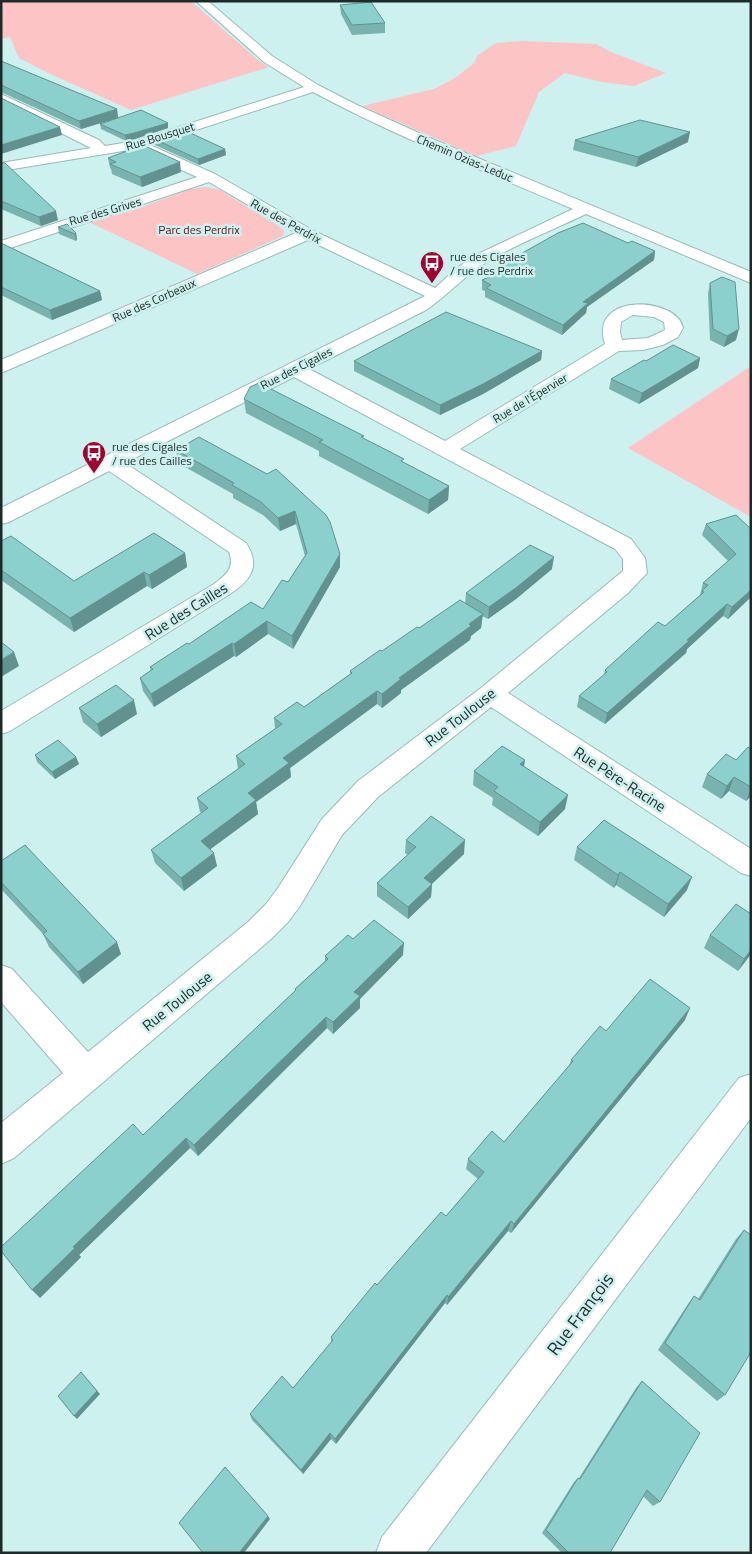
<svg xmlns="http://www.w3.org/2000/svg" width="752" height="1554" font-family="'Titillium Web',sans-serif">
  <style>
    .green { fill: #fcc4c5 }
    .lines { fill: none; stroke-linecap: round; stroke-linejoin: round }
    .minor-casing { stroke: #98bab9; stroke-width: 2 }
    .minor { fill: #fff; fill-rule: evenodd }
    .wall { fill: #78b3b0 }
    .shaded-wall { fill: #629290 }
    .building { fill: #8cd0cd; stroke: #629290 }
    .labels { text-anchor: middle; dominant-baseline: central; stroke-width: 5; stroke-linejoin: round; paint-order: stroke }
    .far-street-label { font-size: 12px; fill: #1c2a29; stroke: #cdf1ef }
    .far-park-label { font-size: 12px; fill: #59151e; stroke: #cdf1ef }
    .far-poi-label { font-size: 12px; fill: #1c2a29; stroke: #cdf1ef; text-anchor: start }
    .street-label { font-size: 15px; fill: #1c2a29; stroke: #cdf1ef }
    .near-street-label { font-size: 18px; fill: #1c2a29; stroke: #cdf1ef }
  </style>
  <rect width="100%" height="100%" fill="#cdf1ef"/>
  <!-- green -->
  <path class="green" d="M 1,1 L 191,1 L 259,61 L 269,67 L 131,110 L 48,73 L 19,58 L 10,37 L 1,39 Z
    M 521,41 L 596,44 L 611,52 L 666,73 L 634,86 L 601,82 L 565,73 L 539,92 L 516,146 L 476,156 L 362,106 L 434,89 L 455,78 L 474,63 L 477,56 L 496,43 Z
    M 206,187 L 220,190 L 280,227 L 284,231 L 283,236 L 197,274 L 87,221 L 133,210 L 191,189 Z
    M 751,366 L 751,517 L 628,448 Z"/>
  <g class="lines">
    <!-- minor casing -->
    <g class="minor-casing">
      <path id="minor" d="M 196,1 L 208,1 L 272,56 L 318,85 L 357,105 L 430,138 L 751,272 L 751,283 L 586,214 C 553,230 518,243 487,262 C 465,275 448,295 426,310 L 309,369 L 445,441 L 605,344 C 588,291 678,297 683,328 L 678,337 L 663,345 L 643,350 L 619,351 L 460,449 L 631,539 L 645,558 L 647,573 L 628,593 L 508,693 L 751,849 L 751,876 L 741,873 L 491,707 L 378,797 L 342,835 L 300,906 L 288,922 L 270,940 L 14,1158 L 1,1164 L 1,1123 L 63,1073 L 1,1002 L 1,965 L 12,969 L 88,1052 L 248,922 L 266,904 L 278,888 L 322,819 L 358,781 L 481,688 L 623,571 L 623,559 L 615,549 L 294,377 L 125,463 L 246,543 C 261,566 251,580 230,594 L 10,731 L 1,734 L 1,711 L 214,584 C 226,575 235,568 229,552 L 109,471 L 9,522 L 1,524 L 1,508 L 425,296 L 308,240 L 1,373 L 1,360 L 296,233 L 209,182 L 1,251 L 1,241 L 197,177 L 135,149 L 1,171 L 1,163 L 91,148 L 1,103 L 1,94 L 99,140 L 105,146 L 135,141 L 304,87 L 264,62 ZM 313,92 C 397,137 486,172 573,209 L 476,255 L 457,268 L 435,288 L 314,231 L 215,174 L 150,145 ZM 633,315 L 654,317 L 664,322 L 665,330 L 648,338 L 622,340 L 620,332 L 621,322 Z
        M 751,1074 L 751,1118 L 426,1553 L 376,1553 L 382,1537 L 739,1078 Z"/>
    </g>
    <!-- minor -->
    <use href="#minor" class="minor"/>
  </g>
  <!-- wall -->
  <path class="wall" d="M 340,5 L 385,23 L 385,33 L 352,35 L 341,14 Z
    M 1,61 L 117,109 L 118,118 L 168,123 L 168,128 L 135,139 L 126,141 L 101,129 L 100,124 L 109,120 L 81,129 L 1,92 Z
    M 154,139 L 225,149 L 226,155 L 199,165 L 155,145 Z
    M 575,140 L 688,142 L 636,167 L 573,150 Z
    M 108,158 L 181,172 L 142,187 L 112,174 L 111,169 L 110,168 Z
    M 1,163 L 58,220 L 41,226 L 1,209 Z
    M 58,227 L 76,233 L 77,239 L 76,241 L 59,234 Z
    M 1,243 L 100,291 L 102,300 L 52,320 L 1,295 Z
    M 628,243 L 655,251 L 654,260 L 587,307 L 586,313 L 562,335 L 485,297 L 485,291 L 482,290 L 482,280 L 499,273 L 499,266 Z
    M 710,283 L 736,340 L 724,347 L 710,340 L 708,294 Z
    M 542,351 L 541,360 L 483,394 L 440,415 L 354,371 L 354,361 Z
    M 700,358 L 698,368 L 639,404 L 609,389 L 611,379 L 646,361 Z
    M 244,399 L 364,439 L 404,463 L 449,486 L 448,500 L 428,514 L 319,456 L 319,451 L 246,413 Z
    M 176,450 L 267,474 L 340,554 L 340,567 L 293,649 L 268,634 L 236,657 L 234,656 L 154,707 L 143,691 L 140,678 L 151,671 L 150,667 L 189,644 L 263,609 L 288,582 L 305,556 L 296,524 L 280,531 L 263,515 L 233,498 L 233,494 L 178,463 Z
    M 736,515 L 751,597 L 728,619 L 723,616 L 687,649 L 686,653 L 605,724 L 577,707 L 579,696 L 604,675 L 605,670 L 665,626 L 700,595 L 703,583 L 728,561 L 702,535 L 706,524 Z
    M 1,541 L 74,581 L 185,553 L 187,567 L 152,589 L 147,586 L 74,632 L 1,580 Z
    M 552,569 L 516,599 L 488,619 L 482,616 L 481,628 L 471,636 L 470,640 L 401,690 L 401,693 L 382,708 L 377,704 L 290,768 L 291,777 L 256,802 L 258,814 L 210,849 L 217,866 L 184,891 L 155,863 L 151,850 L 202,813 L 200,812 L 197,798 L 238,769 L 236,756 L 275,729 L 274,718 L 304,707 L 350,674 L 350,671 L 419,628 L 465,604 L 466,593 Z
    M 79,708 L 137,714 L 101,737 L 83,722 Z
    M 751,749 L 751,796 L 746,801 L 729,791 L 721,799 L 702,787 L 707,774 L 736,760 Z
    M 35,755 L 76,757 L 79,764 L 55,779 L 37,762 Z
    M 524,766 L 565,809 L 538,836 L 492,805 L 493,798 L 473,785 L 474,771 Z
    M 406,840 L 464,854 L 432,884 L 431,897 L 408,919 L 377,896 L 377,883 L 408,855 L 405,853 Z
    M 577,847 L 687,890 L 664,917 L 616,885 L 614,888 L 574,860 Z
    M 1,861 L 121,954 L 83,984 L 49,947 L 43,934 L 1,889 Z
    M 751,914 L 751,954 L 738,971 L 704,948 L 710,935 Z
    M 353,939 L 403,955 L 360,999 L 360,1008 L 333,1034 L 327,1028 L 198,1156 L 190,1148 L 79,1255 L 81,1257 L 40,1298 L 143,1135 L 295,991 L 295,989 L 325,961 L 325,956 Z
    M 685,1020 L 511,1233 L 508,1231 L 447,1305 L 445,1303 L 336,1444 L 331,1439 L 303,1474 L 252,1420 L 250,1414 L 293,1388 L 331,1342 L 331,1337 L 377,1285 L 446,1216 L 478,1179 L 466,1169 L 468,1159 L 504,1142 L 569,1066 L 571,1060 L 606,1031 Z
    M 744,1230 L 725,1395 L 717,1401 L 658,1350 L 688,1304 L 694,1296 L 698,1299 L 736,1239 Z
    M 642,1381 L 660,1502 L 653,1506 L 643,1496 L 610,1553 L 562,1553 L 542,1533 L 574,1482 L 578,1478 L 579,1478 L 636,1388 Z"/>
  <!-- shaded-wall -->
  <path class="shaded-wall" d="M 117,109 L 118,118 L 81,129 L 79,121 Z
    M 168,123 L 168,128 L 135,139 L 126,141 L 125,135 Z
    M 60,127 L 62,135 L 1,154 L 1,145 Z
    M 690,132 L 688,142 L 636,167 L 638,157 Z
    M 225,149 L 226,155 L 199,165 L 198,159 Z
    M 180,162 L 181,172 L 142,187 L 140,177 Z
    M 56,211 L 58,220 L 41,226 L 39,217 Z
    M 76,233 L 77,239 L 76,241 L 75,234 Z
    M 655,251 L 654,260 L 587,307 L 586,313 L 562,335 L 563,325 L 583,302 Z
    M 100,291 L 102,300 L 52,320 L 50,310 Z
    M 739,329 L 736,340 L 724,347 L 727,336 Z
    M 542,351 L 541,360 L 483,394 L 440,415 L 440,405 Z
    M 700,358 L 698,368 L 639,404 L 642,393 Z
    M 449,486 L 448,500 L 428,514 L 429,500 Z
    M 295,511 L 296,524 L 280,531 L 278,518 Z
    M 185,553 L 187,567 L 152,589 L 149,575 Z
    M 340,554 L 340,567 L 293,649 L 292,636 Z
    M 554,557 L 552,569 L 516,599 L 488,619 L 489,607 Z
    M 144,572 L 147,586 L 74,632 L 70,618 Z
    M 751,590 L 751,597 L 728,619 L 732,607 Z
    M 727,604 L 723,616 L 687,649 L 686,653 L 605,724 L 607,713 Z
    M 483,614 L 481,628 L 471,636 L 470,640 L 401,690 L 401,693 L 382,708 L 382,694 L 399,678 Z
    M 267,621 L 268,634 L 236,657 L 234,644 Z
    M 232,643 L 234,656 L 154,707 L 151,694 Z
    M 14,652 L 19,666 L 1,677 L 1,660 Z
    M 377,691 L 377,704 L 290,768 L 291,777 L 256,802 L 258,814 L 204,854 L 201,841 L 283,758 Z
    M 134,700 L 137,714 L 101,737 L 97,724 Z
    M 76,757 L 79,764 L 55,779 L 52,772 Z
    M 525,760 L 523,774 L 520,764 Z
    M 734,777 L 729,791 L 721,799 L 727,786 Z
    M 751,789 L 751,796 L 746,801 Z
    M 568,795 L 565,809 L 538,836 L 540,822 Z
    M 465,840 L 464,854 L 424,891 L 424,878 Z
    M 214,853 L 217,866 L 184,891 L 181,878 Z
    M 620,872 L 616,885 L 614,888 L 618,875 Z
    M 692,877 L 687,890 L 664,917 L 668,904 Z
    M 432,884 L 431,897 L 408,919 L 408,907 Z
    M 117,942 L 121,954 L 83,984 L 78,972 Z
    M 404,943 L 403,955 L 360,999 L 360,1008 L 333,1034 L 333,1022 L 354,992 Z
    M 751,950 L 751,954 L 738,971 L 744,959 Z
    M 690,1008 L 685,1020 L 511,1233 L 514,1224 Z
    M 326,1017 L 327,1028 L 198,1156 L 194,1145 Z
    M 186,1138 L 190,1148 L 79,1255 L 81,1257 L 40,1298 L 32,1290 L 73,1247 Z
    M 511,1221 L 508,1231 L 447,1305 L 448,1297 Z
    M 447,1295 L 445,1303 L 336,1444 L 335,1439 Z
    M 81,1372 L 100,1394 L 77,1419 L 74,1416 Z
    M 330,1433 L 331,1439 L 303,1474 L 301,1470 Z
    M 268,1516 L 270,1519 L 244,1553 L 239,1553 Z"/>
  <!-- building -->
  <path class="building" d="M 371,2 L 385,23 L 352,25 L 340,5 Z
    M 1,61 L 117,109 L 79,121 L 1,85 Z
    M 1,98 L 60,127 L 1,145 Z
    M 141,110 L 168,123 L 134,133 L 125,135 L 100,124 Z
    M 640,120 L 690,132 L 638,157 L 575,140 Z
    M 184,130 L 225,149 L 198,159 L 154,139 Z
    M 143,145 L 180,162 L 140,177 L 110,164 L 116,162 L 108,158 Z
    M 1,163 L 5,163 L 56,211 L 39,217 L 1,201 Z
    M 583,223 L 628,243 L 632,241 L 655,251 L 583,302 L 588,303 L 563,325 L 486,288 L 491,285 L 482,280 L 508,269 L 499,266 L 558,233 Z
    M 67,224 L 76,233 L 75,234 L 58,227 Z
    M 1,243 L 100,291 L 50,310 L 1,287 Z
    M 722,277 L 735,282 L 739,329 L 727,336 L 713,329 L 710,283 Z
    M 446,312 L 542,351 L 483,384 L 440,405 L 354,361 Z
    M 673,345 L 700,358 L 642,393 L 611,379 L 644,360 L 646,361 Z
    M 259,383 L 364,436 L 361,437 L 404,459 L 401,461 L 449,486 L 429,500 L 319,442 L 323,440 L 244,399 L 250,387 Z
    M 199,437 L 267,474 L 276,469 L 326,515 L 330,522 L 340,554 L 292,636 L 267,621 L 234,644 L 232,643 L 151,694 L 140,678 L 153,669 L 150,667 L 187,643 L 189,644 L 251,602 L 263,609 L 282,580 L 288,582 L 307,553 L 295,511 L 278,518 L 261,502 L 232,485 L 234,483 L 176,450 Z
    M 736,515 L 751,529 L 751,590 L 732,607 L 727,604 L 687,640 L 689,641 L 607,713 L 579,696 L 607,672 L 605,670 L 658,622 L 665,626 L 704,592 L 702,591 L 708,585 L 703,583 L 736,554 L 706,524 Z
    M 154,533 L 185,553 L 149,575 L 144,572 L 70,618 L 1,570 L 1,541 L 11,536 L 74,581 Z
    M 530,545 L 554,557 L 517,587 L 489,607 L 466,593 Z
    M 460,600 L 483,614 L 469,624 L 471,626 L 399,678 L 401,679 L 382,694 L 377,691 L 283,758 L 289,763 L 248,793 L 256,800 L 201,841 L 214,853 L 181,878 L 151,850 L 208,808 L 197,798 L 245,764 L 236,756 L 282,724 L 274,718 L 297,702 L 304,707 L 352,673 L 350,671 L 380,650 L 382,651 L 417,627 L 419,628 Z
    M 1,642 L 14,652 L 1,660 Z
    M 116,685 L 134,700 L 97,724 L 79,708 Z
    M 58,740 L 76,757 L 52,772 L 35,755 Z
    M 502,746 L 525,760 L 520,764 L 568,795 L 540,822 L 494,791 L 498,787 L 474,771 Z
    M 748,747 L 751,749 L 751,787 L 734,777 L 727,786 L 707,774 L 726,754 L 736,760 Z
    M 431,816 L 465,840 L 424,878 L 432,884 L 408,907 L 377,883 L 416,847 L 406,840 Z
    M 604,820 L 692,877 L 668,904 L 620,872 L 618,875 L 577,847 Z
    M 25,845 L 117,942 L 78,972 L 43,934 L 47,931 L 1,882 L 1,861 Z
    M 736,904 L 751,914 L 751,950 L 744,959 L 710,935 Z
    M 374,920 L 404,943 L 354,992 L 360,996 L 333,1022 L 326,1017 L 194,1145 L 186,1138 L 73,1247 L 75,1248 L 32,1290 L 1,1251 L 1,1247 L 133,1124 L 143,1135 L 296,990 L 295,989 L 328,959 L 325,956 L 348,935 L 353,939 Z
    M 650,979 L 690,1008 L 514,1224 L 511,1221 L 448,1297 L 447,1295 L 335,1439 L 330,1433 L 301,1470 L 250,1414 L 282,1376 L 293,1388 L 333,1340 L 331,1337 L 375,1283 L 377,1285 L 441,1212 L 446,1216 L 484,1172 L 468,1159 L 492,1131 L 504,1142 L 573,1061 L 571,1060 L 600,1026 L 606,1031 Z
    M 744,1230 L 751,1235 L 751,1352 L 725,1395 L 665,1343 L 694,1296 L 700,1300 Z
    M 81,1372 L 97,1391 L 74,1416 L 58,1396 Z
    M 642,1381 L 700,1433 L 660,1502 L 647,1490 L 610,1553 L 569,1553 L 546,1530 L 578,1478 L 580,1479 Z
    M 225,1467 L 268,1516 L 239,1553 L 203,1553 L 179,1523 Z"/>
  <!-- icons -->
  <defs>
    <g id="bus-pin" transform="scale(1.25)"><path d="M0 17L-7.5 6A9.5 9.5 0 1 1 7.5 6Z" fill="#a2022d" stroke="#cdf1ef"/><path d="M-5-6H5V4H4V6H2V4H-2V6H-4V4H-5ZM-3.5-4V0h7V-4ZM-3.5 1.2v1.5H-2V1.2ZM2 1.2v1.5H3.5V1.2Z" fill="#fff"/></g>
  </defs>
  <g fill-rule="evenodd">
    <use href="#bus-pin" x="432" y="263"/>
    <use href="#bus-pin" x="94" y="453"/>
  </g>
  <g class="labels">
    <!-- far-street labels -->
    <g class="far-street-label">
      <text transform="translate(160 136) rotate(-17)">Rue Bousquet</text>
      <text transform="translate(465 158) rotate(23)">Chemin Ozias-Leduc</text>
      <text transform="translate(105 211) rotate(-16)">Rue des Grives</text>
      <text transform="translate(286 221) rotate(29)">Rue des Perdrix</text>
      <text transform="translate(154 300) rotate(-24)">Rue des Corbeaux</text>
      <text transform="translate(296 368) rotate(-27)">Rue des Cigales</text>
      <text transform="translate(530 398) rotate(-31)">Rue de l'Épervier</text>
    </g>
    <!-- far-park labels -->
    <g class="far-park-label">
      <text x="199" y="229">Parc des Perdrix</text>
    </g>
    <!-- far-poi labels -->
    <g class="far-poi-label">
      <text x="450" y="256">rue des Cigales<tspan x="450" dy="14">/ rue des Perdrix</tspan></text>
      <text x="112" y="446">rue des Cigales<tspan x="112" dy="14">/ rue des Cailles</tspan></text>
    </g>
    <!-- street labels -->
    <g class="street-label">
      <text transform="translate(186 611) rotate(-32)">Rue des Cailles</text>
      <text transform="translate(460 717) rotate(-38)">Rue Toulouse</text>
      <text transform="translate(620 779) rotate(33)">Rue Père-Racine</text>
      <text transform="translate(177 1001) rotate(-39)">Rue Toulouse</text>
    </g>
    <!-- near-street labels -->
    <g class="near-street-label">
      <text transform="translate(580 1314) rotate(-53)">Rue François</text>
    </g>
  </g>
  <!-- border -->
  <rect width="752" height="1554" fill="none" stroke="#1c2a29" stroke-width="5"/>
</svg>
